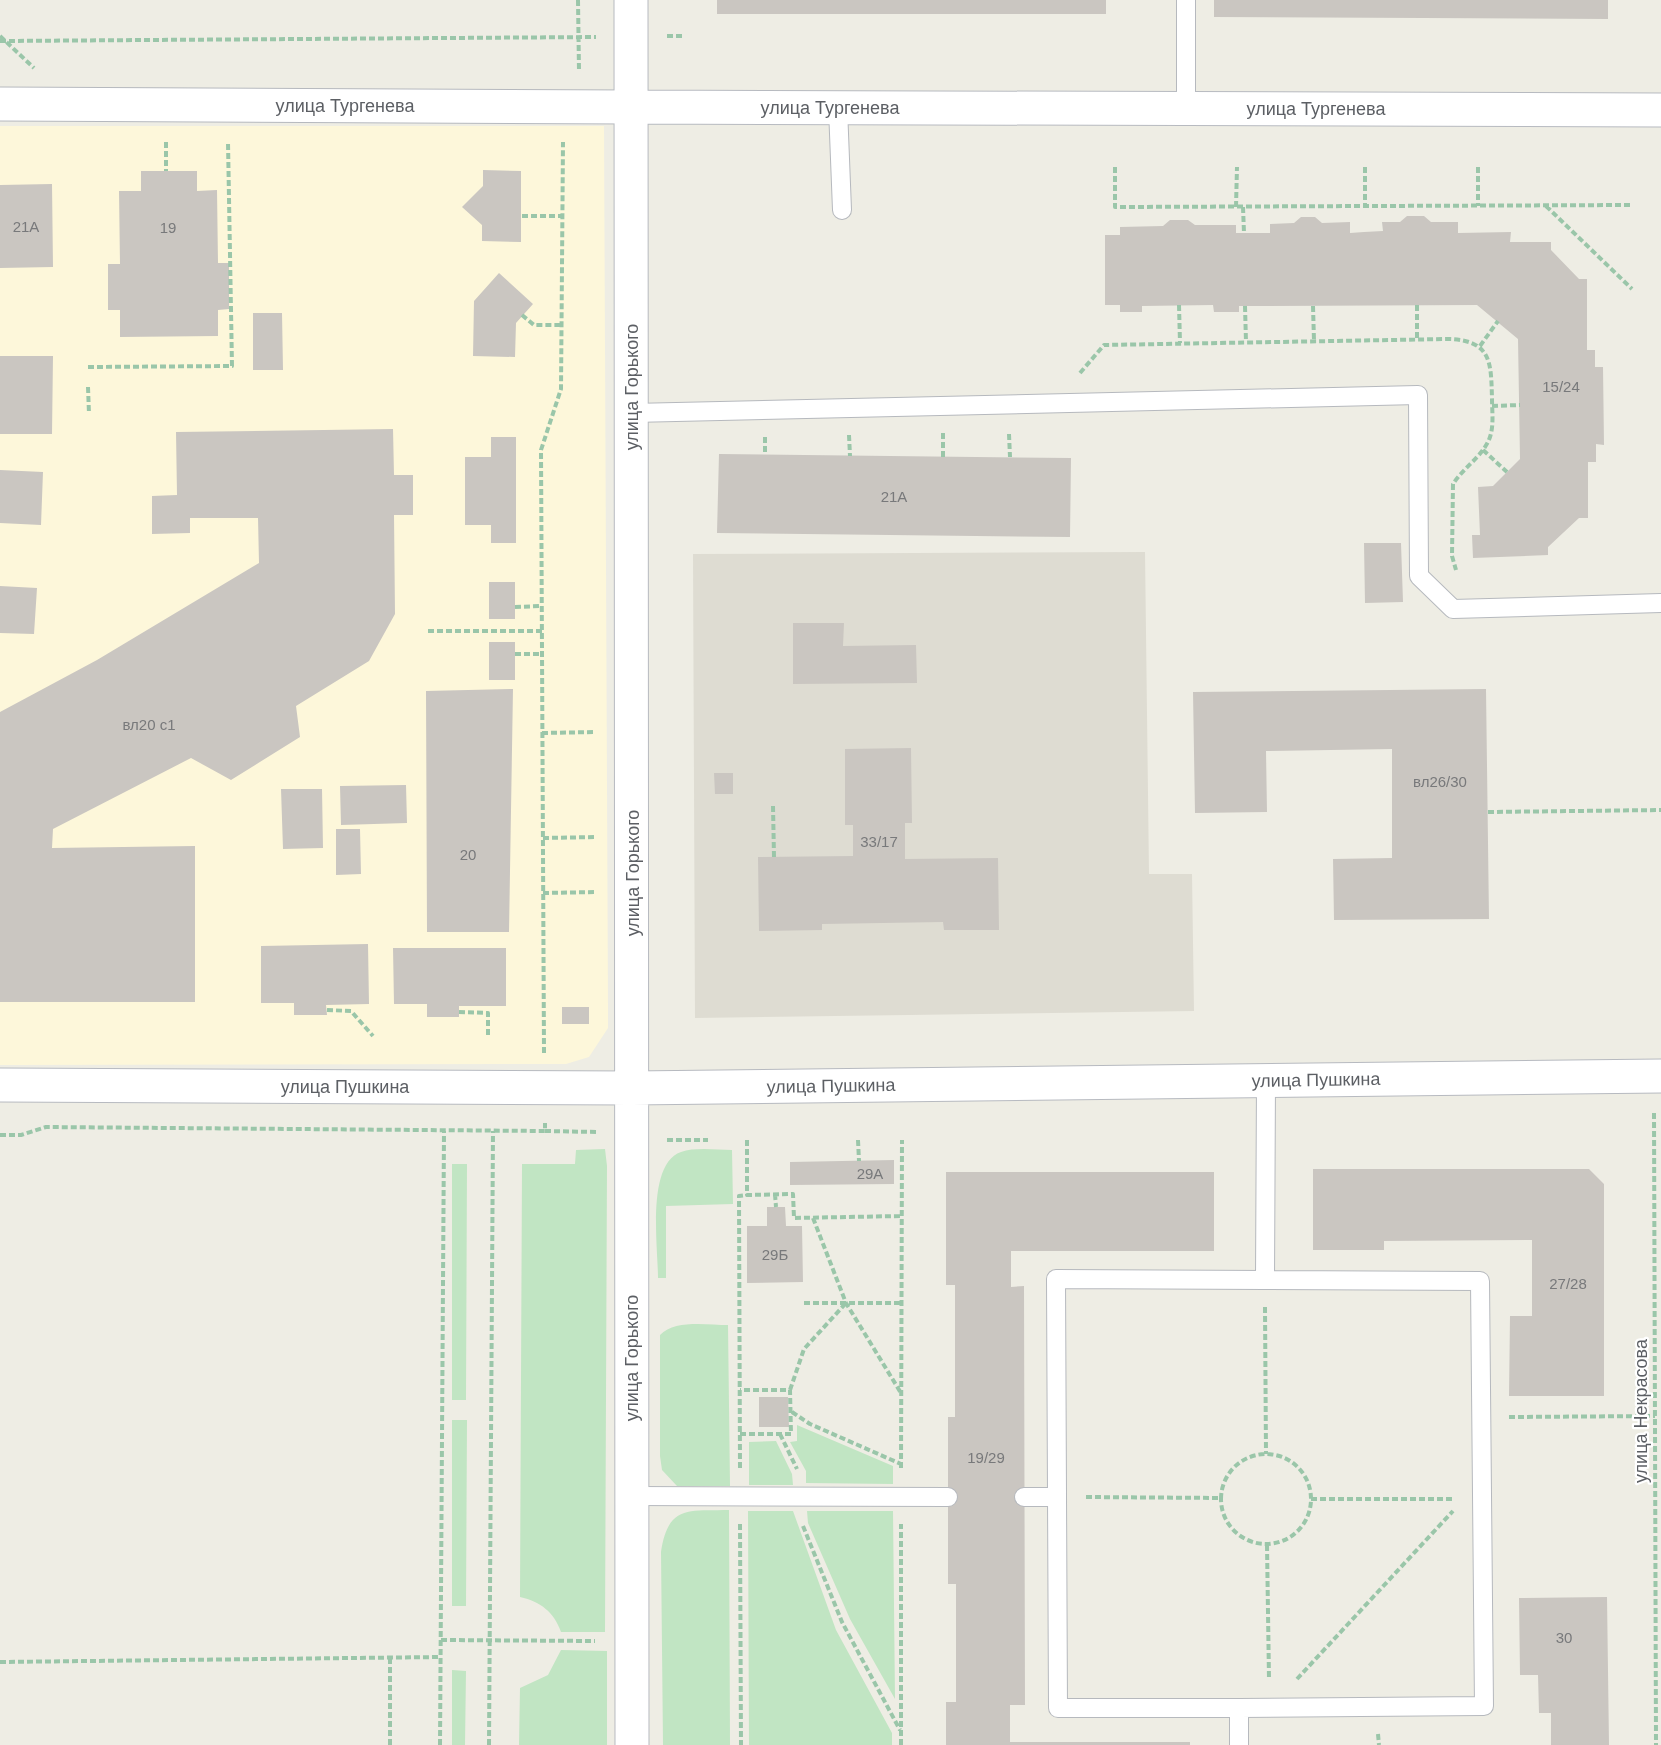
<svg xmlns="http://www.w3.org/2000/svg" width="1661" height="1745" font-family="Helvetica,sans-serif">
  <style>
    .commercial { fill: #fdf7da }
    .education { fill: #dedcd2 }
    .grass { fill: #c1e5c3 }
    .building { fill: #cac6c1 }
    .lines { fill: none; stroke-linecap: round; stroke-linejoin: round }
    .lane-casing { stroke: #b6b9be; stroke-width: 20 }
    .street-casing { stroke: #b6b9be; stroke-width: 35 }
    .secondary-casing { stroke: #b7bac0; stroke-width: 35 }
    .path { stroke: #9ac6a9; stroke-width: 4; stroke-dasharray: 6 3; stroke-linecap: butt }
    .lane { stroke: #fff; stroke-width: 18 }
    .street { stroke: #fff; stroke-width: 33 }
    .secondary { stroke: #fff; stroke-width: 33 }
    .labels { text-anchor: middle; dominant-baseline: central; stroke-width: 4.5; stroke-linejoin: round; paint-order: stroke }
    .number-label { font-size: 15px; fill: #78797b }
    .street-label { font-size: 18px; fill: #5c5f64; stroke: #fff }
  </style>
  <rect width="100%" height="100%" fill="#eeede4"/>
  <!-- commercial -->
  <path class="commercial" d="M 0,126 L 604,126 L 608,1008 L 608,1028 L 589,1057 L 566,1064 L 0,1065 Z"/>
  <!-- education -->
  <path class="education" d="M 1145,552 L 1149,874 L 1192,874 L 1194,1011 L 695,1018 L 693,554 Z"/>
  <!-- grass -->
  <path class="grass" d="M 605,1149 L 607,1166 L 605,1632 L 561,1632 C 554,1612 541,1602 520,1597 L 522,1164 L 575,1164 L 576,1150 Z
    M 732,1150 L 733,1204 L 666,1206 L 666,1278 L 658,1278 C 658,1247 646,1164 681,1152 C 695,1147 717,1150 732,1150 Z
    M 452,1164 L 467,1164 L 466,1400 L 452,1400 Z
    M 728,1325 L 730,1486 L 677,1486 L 662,1470 L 660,1456 L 660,1335 C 675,1319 708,1325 728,1325 Z
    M 452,1420 L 467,1420 L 466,1606 L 452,1606 Z
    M 797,1425 L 893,1466 L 893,1484 L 806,1483 L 806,1471 L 790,1442 L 797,1441 Z
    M 776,1441 L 792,1474 L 793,1485 L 749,1485 L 749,1442 Z
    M 729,1510 L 730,1745 L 663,1745 L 661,1552 C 668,1505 688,1511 729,1510 Z
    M 748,1511 L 793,1511 L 836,1630 L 892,1733 L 892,1745 L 749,1745 Z
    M 807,1511 L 893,1511 L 895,1699 L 850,1619 L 808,1523 Z
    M 561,1650 L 607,1651 L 607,1745 L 519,1745 L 520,1688 L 548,1675 Z
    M 452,1670 L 466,1671 L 465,1745 L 452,1745 Z"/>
  <!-- building -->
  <path class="building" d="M 717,0 L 1106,0 L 1106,14 L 717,14 Z
    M 1214,0 L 1608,0 L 1608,19 L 1214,17 Z
    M 483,170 L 521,171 L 521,242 L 482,241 L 482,225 L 462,207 L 483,186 Z
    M 141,171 L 197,171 L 197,191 L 217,190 L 218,263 L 229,263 L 229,309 L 218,310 L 218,336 L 120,337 L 120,310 L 108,310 L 108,264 L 120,264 L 119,191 L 141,191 Z
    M 52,184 L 53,267 L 0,268 L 0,185 Z
    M 1407,216 L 1424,216 L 1431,222 L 1458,222 L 1458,233 L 1511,232 L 1510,242 L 1551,242 L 1551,250 L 1579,279 L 1587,279 L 1587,350 L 1595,350 L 1595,367 L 1603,367 L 1604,445 L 1596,444 L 1596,462 L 1588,462 L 1588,518 L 1579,518 L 1548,547 L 1548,555 L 1473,558 L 1472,535 L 1480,535 L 1478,487 L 1493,486 L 1520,459 L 1518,339 L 1477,305 L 1245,306 L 1239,306 L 1239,312 L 1214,312 L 1213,305 L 1142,306 L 1142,312 L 1120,312 L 1120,305 L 1105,305 L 1105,235 L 1120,235 L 1120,227 L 1163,226 L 1170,220 L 1188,220 L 1195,225 L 1236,225 L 1236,233 L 1270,233 L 1270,224 L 1294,223 L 1301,217 L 1315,217 L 1322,223 L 1350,222 L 1350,233 L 1364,232 L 1383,231 L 1382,222 L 1400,222 Z
    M 499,273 L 533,304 L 516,323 L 515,357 L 473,356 L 474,301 Z
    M 253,313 L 282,313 L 283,370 L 253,370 Z
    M 0,356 L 53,356 L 52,434 L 0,434 Z
    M 393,429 L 394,475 L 413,475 L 413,515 L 394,515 L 395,614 L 369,661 L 296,706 L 300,737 L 231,780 L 191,758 L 53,829 L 52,848 L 195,846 L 195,1002 L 0,1002 L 0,712 L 97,660 L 259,563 L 258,518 L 190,518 L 190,533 L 152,534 L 152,496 L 177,495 L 176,432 Z
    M 491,437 L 516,437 L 516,543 L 491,543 L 491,525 L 465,525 L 465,457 L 491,457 Z
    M 719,454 L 1071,458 L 1070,537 L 717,533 Z
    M 0,470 L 43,472 L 41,525 L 0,523 Z
    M 1364,543 L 1401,543 L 1403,602 L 1365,603 Z
    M 489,582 L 515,582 L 515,619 L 489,619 Z
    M 0,586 L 37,588 L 34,634 L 0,633 Z
    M 793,623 L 844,623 L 843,646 L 916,645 L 917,683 L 793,684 Z
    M 489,642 L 515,642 L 515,680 L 489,680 Z
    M 513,689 L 509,932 L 427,932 L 426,691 Z
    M 1486,689 L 1489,919 L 1334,920 L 1333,859 L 1392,858 L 1392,749 L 1266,751 L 1267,812 L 1195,813 L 1193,692 Z
    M 911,748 L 912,823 L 905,823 L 905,859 L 998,858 L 999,930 L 944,930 L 943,922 L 822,924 L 822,930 L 759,931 L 758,857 L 853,856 L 853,825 L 845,825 L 845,749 Z
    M 714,773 L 733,773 L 733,794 L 715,794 Z
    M 406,785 L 407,823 L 341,825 L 340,786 Z
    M 281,789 L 322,789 L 323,848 L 283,849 Z
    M 336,829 L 360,829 L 361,874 L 336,875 Z
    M 368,944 L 369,1004 L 326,1005 L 327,1015 L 294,1015 L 294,1003 L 261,1003 L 261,946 Z
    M 393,948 L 506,948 L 506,1006 L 459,1006 L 459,1017 L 427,1017 L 427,1004 L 394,1004 Z
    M 562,1007 L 589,1007 L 589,1024 L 562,1024 Z
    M 894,1160 L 894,1184 L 790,1185 L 790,1162 Z
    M 1313,1169 L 1589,1169 L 1604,1184 L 1604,1396 L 1509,1396 L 1510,1316 L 1532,1316 L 1532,1240 L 1384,1241 L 1384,1250 L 1313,1250 Z
    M 946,1172 L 1214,1172 L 1214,1251 L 1011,1251 L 1011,1287 L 1024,1286 L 1025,1705 L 1010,1705 L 1010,1742 L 1190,1742 L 1190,1745 L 946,1745 L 946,1702 L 956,1702 L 956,1584 L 948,1584 L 948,1417 L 955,1417 L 955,1285 L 946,1285 Z
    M 767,1207 L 785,1207 L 786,1226 L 802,1226 L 803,1282 L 747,1283 L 747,1226 L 767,1226 Z
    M 759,1397 L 788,1397 L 789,1427 L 759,1427 Z
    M 1607,1597 L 1609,1745 L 1551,1745 L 1551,1713 L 1539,1713 L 1538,1675 L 1520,1675 L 1519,1598 Z"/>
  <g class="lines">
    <!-- lane casing -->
    <g class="lane-casing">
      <path id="lane" d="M 838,108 L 842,210
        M 1186,109 L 1186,0
        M 632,413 L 1418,395 L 1419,576 L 1453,609 L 1661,603
        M 632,1496 L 948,1497
        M 1024,1497 L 1057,1497
        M 1239,1708 L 1058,1708 L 1056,1279 L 1265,1280
        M 1239,1745 L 1239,1708 L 1484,1706 L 1480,1281 L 1265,1280 L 1266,1081"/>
    </g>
    <!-- street casing -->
    <g class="street-casing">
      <path id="street" d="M 0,104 L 632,107"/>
    </g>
    <!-- secondary casing -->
    <g class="secondary-casing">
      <path id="secondary" d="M 631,0 L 632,1745
        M 632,107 L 1661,110
        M 0,1085 L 632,1088 L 1661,1076"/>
    </g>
    <!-- path -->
    <path class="path" d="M 578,0 L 579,71
      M 0,36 L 34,68
      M 667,36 L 683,36
      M 0,41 L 596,37
      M 166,142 L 166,171
      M 1115,167 L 1115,207 L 1632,205
      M 1365,167 L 1365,206
      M 1478,167 L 1478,206
      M 1546,206 L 1632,289
      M 1236,207 L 1237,167
      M 1243,207 L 1244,233
      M 522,216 L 562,216
      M 1179,305 L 1180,343
      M 1417,305 L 1417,339
      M 1245,306 L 1246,342
      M 1313,306 L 1314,341
      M 522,315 L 534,325 L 561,325
      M 1480,346 L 1498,321
      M 88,367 L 232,366 L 228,142
      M 1080,373 L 1104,345 L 1448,339 C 1492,340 1491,363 1492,399 C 1492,411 1494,425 1490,437 C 1484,455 1463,468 1453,484 L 1452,556 L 1456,570
      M 88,387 L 89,414
      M 1492,406 L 1520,405
      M 943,433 L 943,457
      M 1009,434 L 1010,457
      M 849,435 L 850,456
      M 765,437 L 765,455
      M 1483,450 L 1507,472
      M 515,607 L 541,606
      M 428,631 L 542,631
      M 515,654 L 541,654
      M 542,733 L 595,732
      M 773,806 L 774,857
      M 1488,812 L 1661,810
      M 543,838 L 596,837
      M 543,893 L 596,892
      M 327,1010 L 351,1011 L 373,1036
      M 459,1012 L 488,1013 L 488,1037
      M 544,1053 L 541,450 L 561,389 L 563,142
      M 1654,1113 L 1656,1745
      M 545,1131 L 597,1132
      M 0,1135 L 21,1135 L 46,1127 L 545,1131 L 545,1123
      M 667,1140 L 708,1140
      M 747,1140 L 747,1195 L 793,1194 L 794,1218 L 902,1216
      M 858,1140 L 859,1161
      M 775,1194 L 776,1207
      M 813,1218 L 846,1303 L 901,1393
      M 804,1303 L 902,1303
      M 1265,1307 L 1266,1454
      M 790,1390 L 804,1349 L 846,1303
      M 792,1412 L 810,1424 L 901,1464
      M 1509,1417 L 1655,1416
      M 740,1434 L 791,1434 L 790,1390 L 740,1390
      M 780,1434 L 797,1469
      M1221 1499a45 45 0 1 1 90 0a45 45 0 1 1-90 0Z
      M 740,1468 L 739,1196 L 747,1195
      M 901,1468 L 902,1140
      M 1086,1497 L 1221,1498
      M 1311,1499 L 1454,1499
      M 740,1524 L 741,1745
      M 803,1526 L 842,1622 L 900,1730
      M 1267,1545 L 1269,1679
      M 441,1640 L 595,1641
      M 0,1662 L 440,1657
      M 1297,1679 L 1453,1511
      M 1378,1734 L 1379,1745
      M 390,1745 L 390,1659
      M 440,1745 L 444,1131
      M 489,1745 L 493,1131
      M 901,1745 L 901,1524"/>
    <!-- lane -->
    <use href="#lane" class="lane"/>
    <!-- street -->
    <use href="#street" class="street"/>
    <!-- secondary -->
    <use href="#secondary" class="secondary"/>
  </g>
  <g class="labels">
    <!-- number labels -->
    <g class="number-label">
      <text x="26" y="226">21А</text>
      <text x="168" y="227">19</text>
      <text x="1561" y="386">15/24</text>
      <text x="894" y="496">21А</text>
      <text x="149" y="724">вл20 с1</text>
      <text x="1440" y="781">вл26/30</text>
      <text x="879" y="841">33/17</text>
      <text x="468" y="854">20</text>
      <text x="870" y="1173">29А</text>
      <text x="775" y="1254">29Б</text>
      <text x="1568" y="1283">27/28</text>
      <text x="986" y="1457">19/29</text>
      <text x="1564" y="1637">30</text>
    </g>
    <!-- street labels -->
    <g class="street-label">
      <text x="345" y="106">улица Тургенева</text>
      <text x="830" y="108">улица Тургенева</text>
      <text x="1316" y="109">улица Тургенева</text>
      <text transform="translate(632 387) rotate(-90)">улица Горького</text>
      <text transform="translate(633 873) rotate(-90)">улица Горького</text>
      <text transform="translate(1316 1080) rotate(-1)">улица Пушкина</text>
      <text transform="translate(831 1086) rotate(-1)">улица Пушкина</text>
      <text x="345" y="1087">улица Пушкина</text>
      <text transform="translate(632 1358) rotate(-90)">улица Горького</text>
      <text transform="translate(1641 1411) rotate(-90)">улица Некрасова</text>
    </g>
  </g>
</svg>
